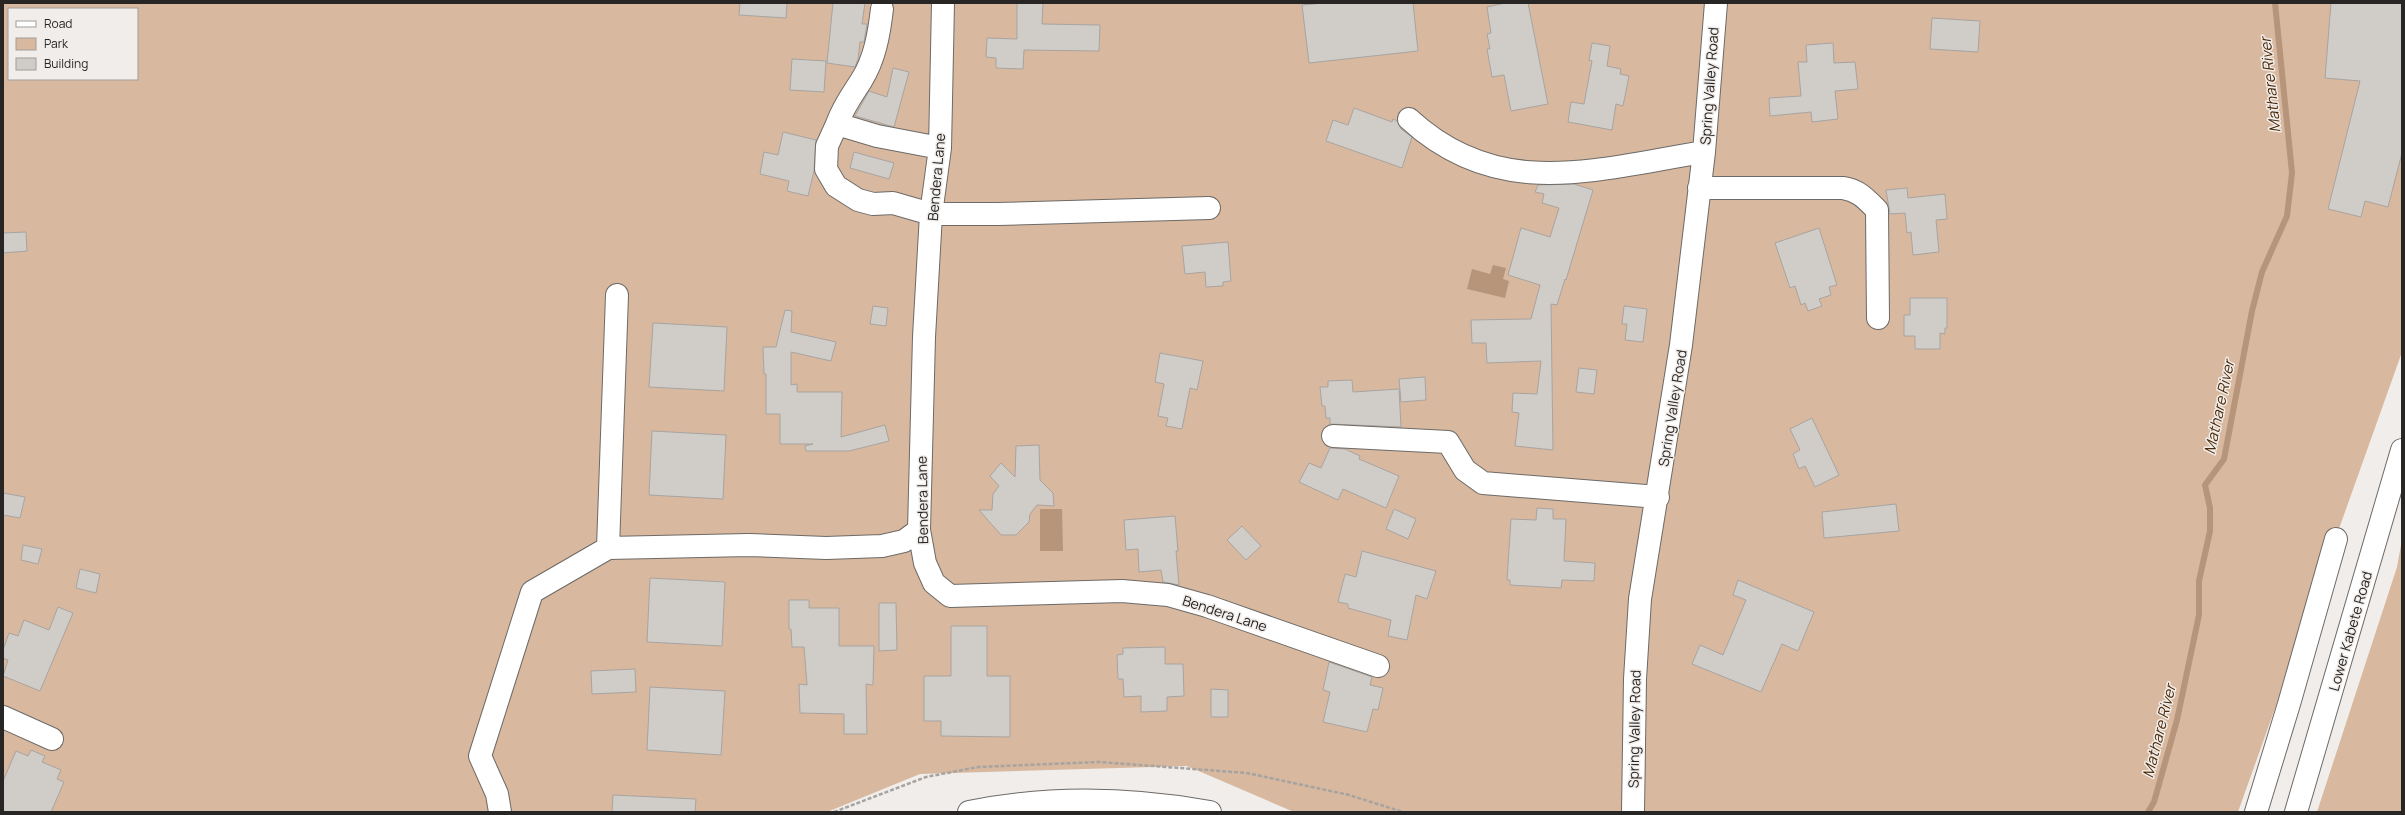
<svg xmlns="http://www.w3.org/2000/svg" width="2405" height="815" font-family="Manrope,sans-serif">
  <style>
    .green { fill: #d8b89e; fill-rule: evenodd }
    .water { fill: #b6957b }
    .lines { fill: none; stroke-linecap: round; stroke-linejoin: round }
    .stream { stroke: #b6957b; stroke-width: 6 }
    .building { fill: #d0ccc8; stroke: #a8a4a1 }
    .minor-casing { stroke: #6d6a67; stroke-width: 24 }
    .major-casing { stroke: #6d6a67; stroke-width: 24 }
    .path { stroke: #a6a3a0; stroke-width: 2.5; stroke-dasharray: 4 2; stroke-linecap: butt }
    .minor { stroke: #fff; stroke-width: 22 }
    .major { stroke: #fff; stroke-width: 22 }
    .labels { text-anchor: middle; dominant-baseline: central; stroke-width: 3; stroke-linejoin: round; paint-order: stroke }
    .street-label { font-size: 14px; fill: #282625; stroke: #f1edea }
    .water-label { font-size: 15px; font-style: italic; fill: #4b2907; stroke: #f1edea }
  </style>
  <rect width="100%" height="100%" fill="#f1edea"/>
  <!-- green -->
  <path class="green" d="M 3,3 L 2402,3 L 2402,352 L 2238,812 L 1294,812 L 1187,766 L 920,774 L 827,812 L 3,812 ZM 9,9 L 137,9 L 137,79 L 9,79 Z
    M 2401,545 L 2402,812 L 2317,812 L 2397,567 Z"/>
  <!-- water -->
  <path class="water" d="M 1493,265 L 1506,268 L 1503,279 L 1509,281 L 1505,298 L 1467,289 L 1472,269 L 1490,274 Z
    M 1040,509 L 1062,509 L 1063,551 L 1040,551 Z"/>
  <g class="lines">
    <!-- stream -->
    <path class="stream" d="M 2148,812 L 2154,802 L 2177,720 L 2199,615 L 2199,581 L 2210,531 L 2210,508 L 2205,485 L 2224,459 L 2252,311 L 2262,272 L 2287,216 L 2292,173 L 2275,3"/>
  </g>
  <!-- building -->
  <path class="building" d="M 740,3 L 787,3 L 786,18 L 739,15 Z
    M 833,3 L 865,3 L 862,24 L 867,24 L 864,42 L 860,42 L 858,59 L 855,67 L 827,63 Z
    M 1017,3 L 1043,3 L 1042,24 L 1100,25 L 1099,51 L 1024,50 L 1023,69 L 996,68 L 996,58 L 986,57 L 987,38 L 1017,39 Z
    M 1323,3 L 1413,3 L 1418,51 L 1309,63 L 1302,5 Z
    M 1505,3 L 1528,3 L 1548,104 L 1511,111 L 1504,75 L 1492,77 L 1487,49 L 1490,49 L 1487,34 L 1491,33 L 1487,7 Z
    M 2331,3 L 2402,3 L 2402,153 L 2388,207 L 2365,201 L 2361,217 L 2328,209 L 2360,81 L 2325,78 Z
    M 1932,18 L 1980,21 L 1978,52 L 1930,49 Z
    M 1592,43 L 1610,46 L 1607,66 L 1621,69 L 1620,74 L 1629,76 L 1623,106 L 1616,104 L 1612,130 L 1568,122 L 1571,102 L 1584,104 L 1592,61 L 1589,60 Z
    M 1833,43 L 1834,63 L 1855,62 L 1858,89 L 1835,91 L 1838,119 L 1812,122 L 1811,112 L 1770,116 L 1769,98 L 1801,96 L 1798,62 L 1807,62 L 1806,45 Z
    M 792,59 L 826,61 L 824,92 L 790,90 Z
    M 893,68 L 909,72 L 894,127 L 855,116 L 869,91 L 887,97 Z
    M 1354,108 L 1392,122 L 1393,119 L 1397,121 L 1401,129 L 1412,137 L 1402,168 L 1326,141 L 1333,120 L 1348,125 Z
    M 783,132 L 816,140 L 814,171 L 808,196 L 787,191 L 789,181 L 760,174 L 764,152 L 778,155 Z
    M 854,152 L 894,163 L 889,179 L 850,168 Z
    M 1574,184 L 1593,190 L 1566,280 L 1565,279 L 1557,305 L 1551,304 L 1553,450 L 1515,446 L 1519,413 L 1512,412 L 1513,393 L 1537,394 L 1541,361 L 1487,363 L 1486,343 L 1472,343 L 1471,320 L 1531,319 L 1540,285 L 1508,275 L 1521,228 L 1550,237 L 1559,208 L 1542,203 L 1544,194 L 1535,192 L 1538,185 Z
    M 1907,188 L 1908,198 L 1945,194 L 1947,219 L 1936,220 L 1939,252 L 1913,255 L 1911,232 L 1907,233 L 1905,213 L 1890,214 L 1886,190 Z
    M 1819,228 L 1837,285 L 1829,287 L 1831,295 L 1819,299 L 1822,306 L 1808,311 L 1805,303 L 1801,305 L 1795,286 L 1790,288 L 1775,243 Z
    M 26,232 L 27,251 L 3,253 L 3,233 Z
    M 1228,242 L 1231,281 L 1223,282 L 1223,286 L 1206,287 L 1205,272 L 1185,274 L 1182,246 Z
    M 1910,298 L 1947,298 L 1947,328 L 1945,328 L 1945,334 L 1940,333 L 1940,349 L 1915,349 L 1915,336 L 1904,336 L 1904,315 L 1910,315 Z
    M 873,306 L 888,308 L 886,326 L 870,324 Z
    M 1624,306 L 1647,309 L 1643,342 L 1625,340 L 1627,324 L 1622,324 Z
    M 785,310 L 792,311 L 791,332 L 836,342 L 831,361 L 791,352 L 791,385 L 797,384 L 797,392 L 842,392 L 841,437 L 885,425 L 889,441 L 849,451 L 806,451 L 805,446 L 813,444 L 780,444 L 780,414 L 766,414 L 766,374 L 764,374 L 763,347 L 776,347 Z
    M 653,323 L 727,327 L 724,391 L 649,387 Z
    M 1160,353 L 1203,361 L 1197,390 L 1190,388 L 1182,429 L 1166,426 L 1168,418 L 1158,416 L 1164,384 L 1155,382 Z
    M 1579,368 L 1597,370 L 1594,394 L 1576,392 Z
    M 1425,377 L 1426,400 L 1401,402 L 1399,379 Z
    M 1352,380 L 1353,392 L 1399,389 L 1401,427 L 1330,424 L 1330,418 L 1326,418 L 1325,406 L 1322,406 L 1320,387 L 1328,387 L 1328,381 Z
    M 1812,418 L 1839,475 L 1815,487 L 1805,466 L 1799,469 L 1793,454 L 1800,450 L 1790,429 Z
    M 652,431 L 726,435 L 723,499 L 649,495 Z
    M 1039,445 L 1040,480 L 1053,493 L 1054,506 L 1037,505 L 1030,514 L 1029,522 L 1016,535 L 1001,535 L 979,510 L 992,510 L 993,494 L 999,486 L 990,476 L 1001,463 L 1015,477 L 1016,446 Z
    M 1330,448 L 1345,449 L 1360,456 L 1359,459 L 1399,476 L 1386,508 L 1343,489 L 1338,500 L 1299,482 L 1309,463 L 1321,468 Z
    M 3,493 L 25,497 L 20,518 L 3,515 Z
    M 1896,504 L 1899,531 L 1824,538 L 1822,512 Z
    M 1537,508 L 1553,509 L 1553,519 L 1566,519 L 1564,561 L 1595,563 L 1594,581 L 1562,580 L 1561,588 L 1510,585 L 1510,580 L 1507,580 L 1511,519 L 1536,520 Z
    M 1394,509 L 1416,519 L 1408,539 L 1386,529 Z
    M 1175,516 L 1178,551 L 1176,551 L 1179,585 L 1163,582 L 1161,570 L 1139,572 L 1138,549 L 1126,550 L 1124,520 Z
    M 1242,526 L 1261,546 L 1246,560 L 1227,540 Z
    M 23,545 L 42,549 L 38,564 L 21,560 Z
    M 1362,551 L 1436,571 L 1427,599 L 1416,595 L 1407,640 L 1388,636 L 1391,620 L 1348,608 L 1348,604 L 1338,602 L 1345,574 L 1356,577 Z
    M 80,569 L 100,574 L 96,593 L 76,588 Z
    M 650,578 L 725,582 L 722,646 L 647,642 Z
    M 1738,580 L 1814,612 L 1798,651 L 1782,644 L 1761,692 L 1692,664 L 1700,645 L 1723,655 L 1746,600 L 1733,595 Z
    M 789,600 L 809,600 L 809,608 L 839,608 L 839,646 L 874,646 L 873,685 L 866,684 L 867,734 L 844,734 L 844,714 L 800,713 L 799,684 L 807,685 L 804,647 L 792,647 L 791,629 L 789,629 Z
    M 879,603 L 896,603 L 897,650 L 879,651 Z
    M 58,607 L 73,613 L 40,691 L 3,676 L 8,660 L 3,658 L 3,650 L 9,633 L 18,636 L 24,620 L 49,630 Z
    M 951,626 L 987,626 L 987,676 L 1010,676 L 1010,737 L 941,736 L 941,721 L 924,721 L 924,676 L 951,676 Z
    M 1165,647 L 1165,664 L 1183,664 L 1184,696 L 1167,697 L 1167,711 L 1141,712 L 1141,696 L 1124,697 L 1123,679 L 1118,679 L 1117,655 L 1123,654 L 1123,648 Z
    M 1329,662 L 1372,677 L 1370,685 L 1383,688 L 1378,710 L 1373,709 L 1367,732 L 1323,722 L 1330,692 L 1323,690 Z
    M 635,669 L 636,692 L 592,694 L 591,671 Z
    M 650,687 L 725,691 L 721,755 L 647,750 Z
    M 1211,689 L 1228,690 L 1228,717 L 1211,717 Z
    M 31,750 L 45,756 L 42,762 L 61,770 L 57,779 L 64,782 L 51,812 L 3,812 L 3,781 L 16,751 L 28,756 Z
    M 613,795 L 696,799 L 695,812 L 612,812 Z"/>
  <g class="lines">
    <!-- minor casing -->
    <g class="minor-casing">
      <path id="minor" d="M 943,3 L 940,148 L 931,214 L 924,337 L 919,530 L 925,563 L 934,583 L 950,596 L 1122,591 L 1168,595 L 1207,606 L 1378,666
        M 882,9 C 879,34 875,59 861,81 C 852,95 843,107 837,124 L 877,136 L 940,148
        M 1409,119 C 1499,202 1596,169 1704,152
        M 837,124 L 827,146 L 826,169 L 836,186 L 858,200 L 873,204 L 893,203 L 931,214 L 998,214 L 1209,208
        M 1699,188 L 1843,188 C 1858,190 1866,199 1877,210 L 1878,318
        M 1333,436 L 1448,442 L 1465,470 L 1483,483 L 1658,497
        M 608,548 L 749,545 L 826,548 L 882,546 L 904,541 L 919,530
        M 3,717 L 52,739
        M 500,812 L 497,794 L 480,756 L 532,592 L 608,548 L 617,295
        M 1633,812 L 1635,679 L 1640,599 L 1681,345 L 1704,152 L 1716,3
        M 2256,812 L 2289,704 L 2336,539"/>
    </g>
    <!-- major casing -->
    <g class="major-casing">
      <path id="major" d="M 969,812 C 1047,796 1130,798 1210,812
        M 2296,812 L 2402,450"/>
    </g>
    <!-- path -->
    <path class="path" d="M 834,812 L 926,777 L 978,767 L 1099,762 L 1247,773 L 1349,795 L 1403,812"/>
    <!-- minor -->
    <use href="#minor" class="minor"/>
    <!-- major -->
    <use href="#major" class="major"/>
  </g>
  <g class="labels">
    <!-- street labels -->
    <g class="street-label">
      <text transform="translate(1709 86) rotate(-86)">Spring Valley Road</text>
      <text transform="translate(936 177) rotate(-85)">Bendera Lane</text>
      <text transform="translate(1672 408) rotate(-81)">Spring Valley Road</text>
      <text transform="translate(922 500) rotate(-91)">Bendera Lane</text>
      <text transform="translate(1225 613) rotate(18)">Bendera Lane</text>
      <text transform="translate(2350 631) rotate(-74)">Lower Kabete Road</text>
      <text transform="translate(1634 729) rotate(-89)">Spring Valley Road</text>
    </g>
    <!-- water labels -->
    <g class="water-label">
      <text transform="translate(2270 85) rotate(-96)">Mathare River</text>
      <text transform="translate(2219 407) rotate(-78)">Mathare River</text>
      <text transform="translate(2159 731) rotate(-76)">Mathare River</text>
    </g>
  </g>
  <!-- border -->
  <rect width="2405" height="815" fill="none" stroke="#282625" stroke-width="8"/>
  <!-- legend -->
  <rect x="8" y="8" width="130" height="72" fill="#f1edea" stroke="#a19d9b"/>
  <rect x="16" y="21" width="20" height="6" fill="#ffffff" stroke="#a19d9b"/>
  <text x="44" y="28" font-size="12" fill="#282625">Road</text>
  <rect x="16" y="38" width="20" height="12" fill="#d8b89e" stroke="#a19d9b"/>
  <text x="44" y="48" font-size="12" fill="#282625">Park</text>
  <rect x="16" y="58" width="20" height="12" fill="#d0ccc8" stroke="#a19d9b"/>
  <text x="44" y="68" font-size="12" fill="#282625">Building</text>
</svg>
